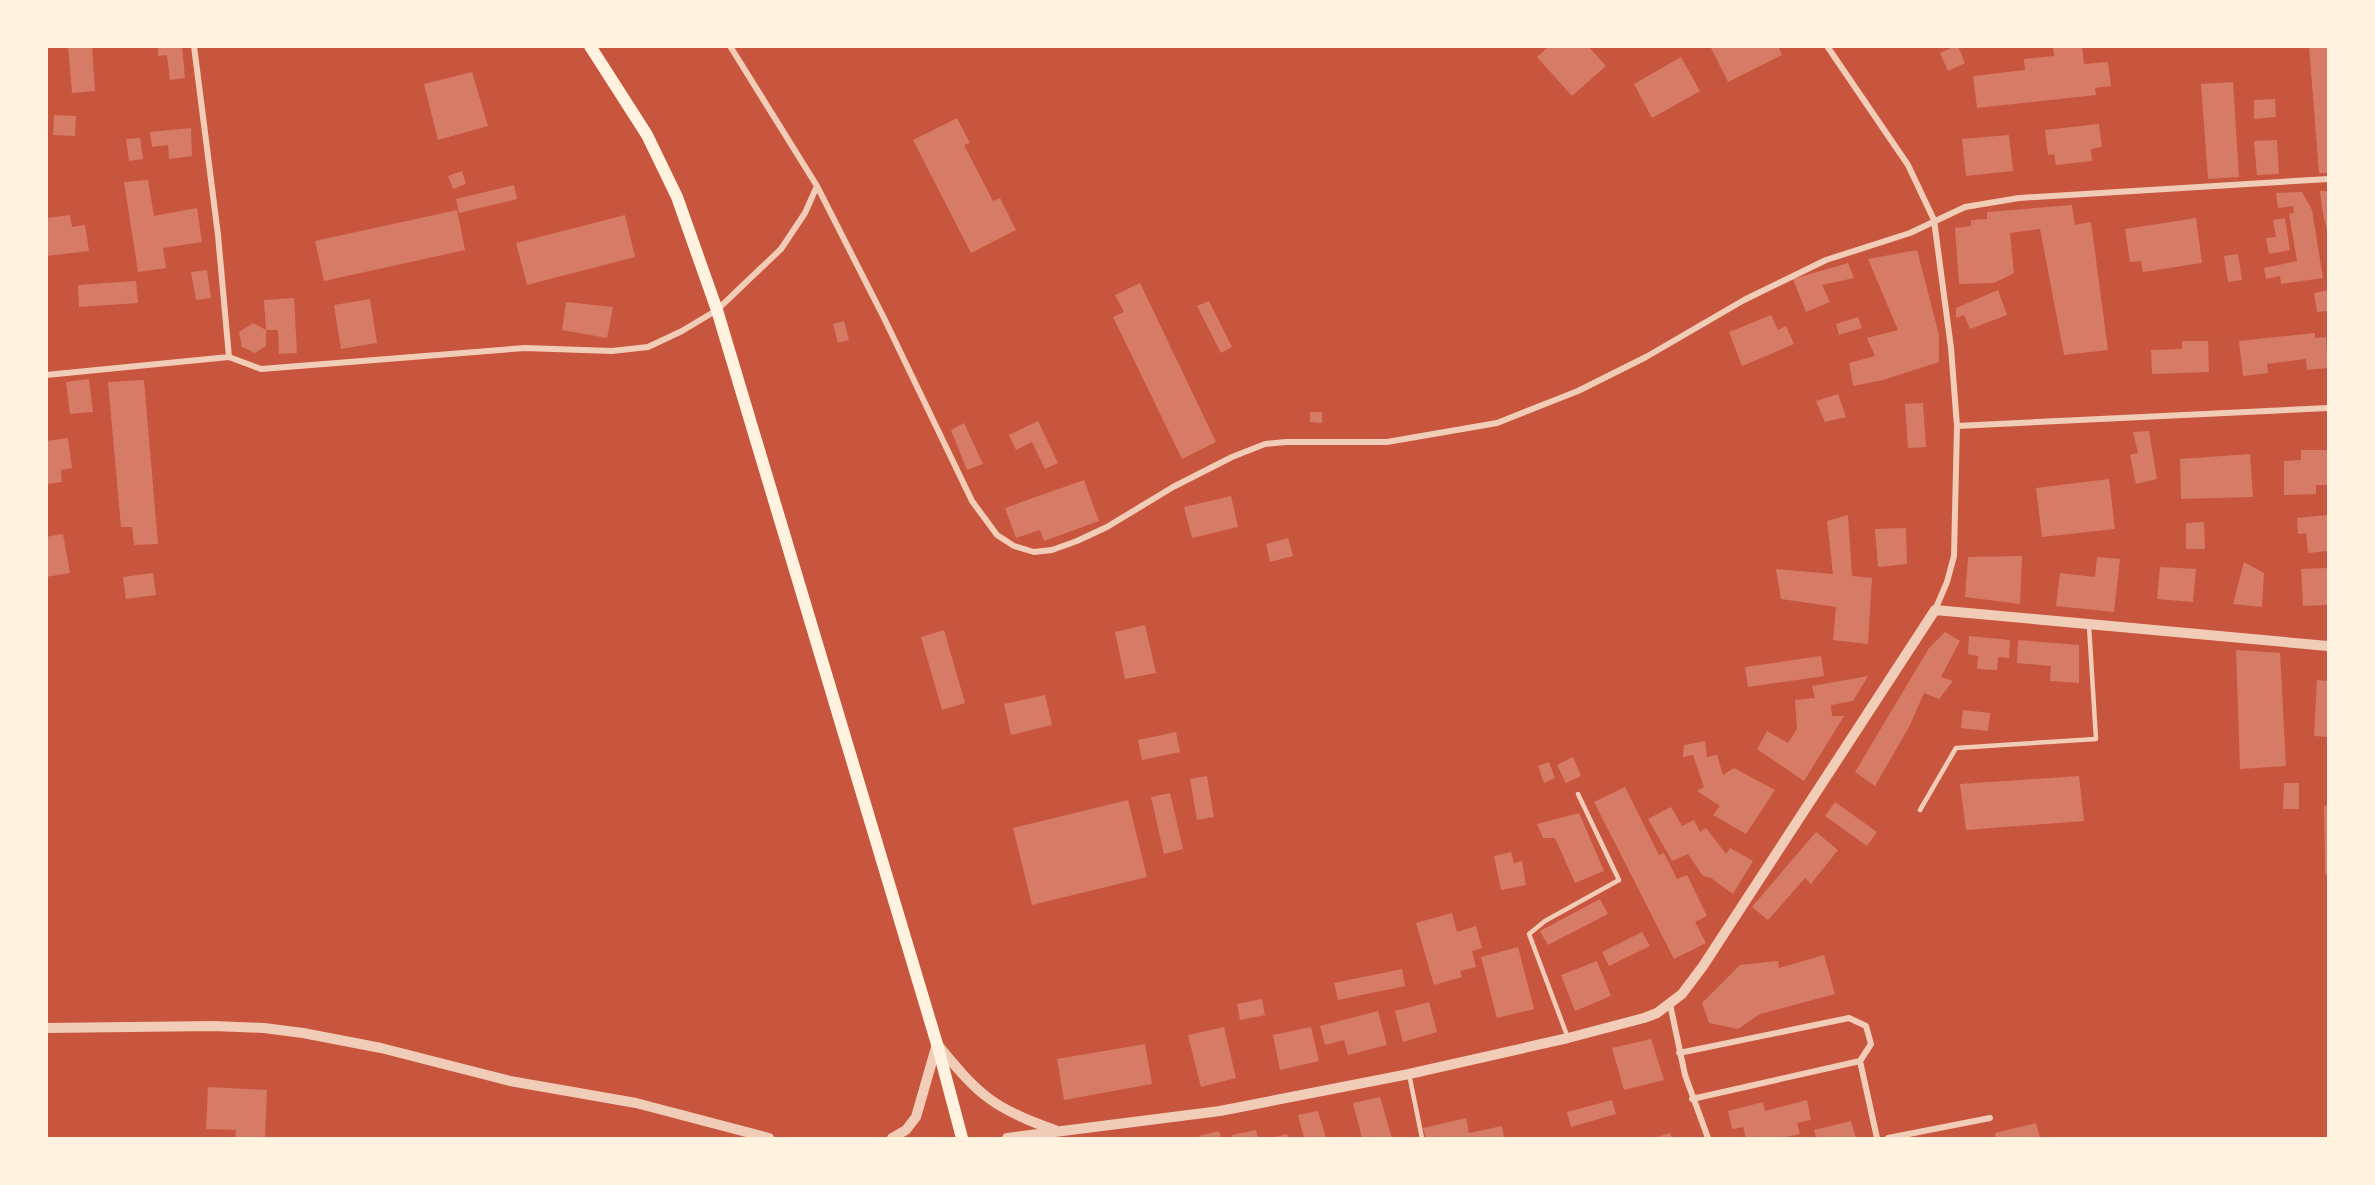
<svg xmlns="http://www.w3.org/2000/svg" width="2375" height="1185" font-family="Figtree,sans-serif">
  <style>
    .building { fill: #d67c66 }
    .lines { fill: none; stroke-linecap: round; stroke-linejoin: round }
    .service { stroke: #f1ccb7; stroke-width: 4.5 }
    .minor { stroke: #f1ccb7; stroke-width: 6 }
    .tertiary { stroke: #f1ccb7; stroke-width: 10 }
    .secondary { stroke: #fff3e0; stroke-width: 12 }
  </style>
  <rect width="100%" height="100%" fill="#c8553d"/>
  <!-- building -->
  <path class="building" d="M 68,46 L 92,46 L 95,91 L 72,93 Z
    M 158,46 L 182,46 L 185,78 L 170,80 L 167,55 L 158,56 Z
    M 1549,46 L 1588,46 L 1606,66 L 1572,96 L 1537,57 Z
    M 1710,46 L 1778,46 L 1782,55 L 1728,82 Z
    M 1955,46 L 1958,46 L 1965,63 L 1948,71 L 1940,53 Z
    M 2053,46 L 2082,46 L 2084,64 L 2108,62 L 2111,86 L 2095,88 L 2096,95 L 1977,108 L 1973,76 L 2025,70 L 2024,59 L 2054,56 Z
    M 2309,46 L 2328,46 L 2328,173 L 2319,173 Z
    M 1681,57 L 1700,91 L 1652,118 L 1634,84 Z
    M 472,72 L 488,126 L 438,140 L 424,84 Z
    M 2233,82 L 2239,177 L 2208,179 L 2201,84 Z
    M 2275,99 L 2276,117 L 2254,119 L 2254,100 Z
    M 54,115 L 76,116 L 75,136 L 53,135 Z
    M 957,118 L 970,143 L 964,145 L 993,201 L 1000,198 L 1016,230 L 971,253 L 913,140 Z
    M 2099,124 L 2102,147 L 2091,149 L 2092,161 L 2056,165 L 2054,154 L 2048,155 L 2045,130 Z
    M 191,128 L 192,156 L 169,159 L 168,145 L 152,147 L 150,132 Z
    M 2009,135 L 2013,171 L 1966,176 L 1962,139 Z
    M 140,138 L 143,159 L 129,161 L 126,139 Z
    M 2277,140 L 2279,174 L 2257,175 L 2254,141 Z
    M 462,171 L 466,184 L 453,189 L 448,176 Z
    M 148,180 L 154,216 L 197,208 L 202,242 L 163,248 L 166,268 L 138,272 L 124,182 Z
    M 514,185 L 517,199 L 459,213 L 456,199 Z
    M 2320,191 L 2328,191 L 2328,234 L 2323,214 Z
    M 2302,192 L 2312,210 L 2323,278 L 2281,284 L 2280,276 L 2266,279 L 2264,268 L 2297,261 L 2289,214 L 2294,213 L 2293,206 L 2278,208 L 2276,193 Z
    M 2072,205 L 2075,225 L 2091,222 L 2108,350 L 2064,355 L 2040,229 L 2010,233 L 2014,273 L 1994,283 L 1959,284 L 1955,228 L 1971,226 L 1971,220 L 1987,219 L 1987,212 Z
    M 457,210 L 465,250 L 324,281 L 315,241 Z
    M 70,215 L 72,227 L 85,225 L 89,251 L 46,256 L 46,218 Z
    M 625,215 L 635,257 L 527,285 L 516,243 Z
    M 2196,218 L 2202,263 L 2143,272 L 2141,261 L 2130,262 L 2125,229 Z
    M 2285,218 L 2290,250 L 2269,254 L 2266,238 L 2276,237 L 2273,220 Z
    M 1917,250 L 1939,335 L 1939,362 L 1883,380 L 1853,386 L 1849,363 L 1875,356 L 1867,338 L 1898,330 L 1868,259 Z
    M 2238,254 L 2242,280 L 2228,282 L 2224,256 Z
    M 1848,263 L 1854,278 L 1822,285 L 1830,302 L 1806,312 L 1793,279 Z
    M 207,270 L 211,298 L 196,300 L 191,272 Z
    M 136,281 L 138,303 L 79,307 L 78,285 Z
    M 1140,283 L 1216,442 L 1182,459 L 1113,317 L 1124,312 L 1115,295 Z
    M 1998,290 L 2007,315 L 1970,329 L 1964,315 L 1956,318 L 1956,308 Z
    M 2328,290 L 2328,311 L 2317,312 L 2314,293 Z
    M 294,298 L 297,353 L 279,354 L 278,330 L 266,330 L 264,300 Z
    M 370,299 L 377,343 L 341,349 L 334,305 Z
    M 1209,301 L 1232,347 L 1221,353 L 1197,306 Z
    M 566,302 L 613,307 L 607,338 L 562,330 Z
    M 1771,315 L 1778,330 L 1786,326 L 1794,344 L 1742,366 L 1729,332 Z
    M 1858,317 L 1862,328 L 1839,335 L 1836,324 Z
    M 844,321 L 849,340 L 838,343 L 833,324 Z
    M 253,323 L 266,330 L 266,346 L 255,353 L 242,347 L 239,332 Z
    M 2315,333 L 2315,338 L 2326,337 L 2328,368 L 2307,370 L 2306,359 L 2267,364 L 2268,373 L 2243,376 L 2239,341 Z
    M 2182,341 L 2208,341 L 2209,372 L 2152,374 L 2151,350 L 2182,349 Z
    M 89,379 L 93,412 L 70,414 L 66,382 Z
    M 144,380 L 158,544 L 134,545 L 132,527 L 121,527 L 108,382 Z
    M 1838,394 L 1846,417 L 1825,422 L 1816,401 Z
    M 1923,403 L 1926,447 L 1908,448 L 1905,404 Z
    M 1310,412 L 1322,412 L 1322,423 L 1310,422 Z
    M 1038,421 L 1058,463 L 1045,469 L 1032,442 L 1016,450 L 1009,435 Z
    M 964,423 L 983,464 L 967,470 L 951,430 Z
    M 2149,431 L 2157,479 L 2136,484 L 2130,455 L 2138,453 L 2133,432 Z
    M 68,438 L 72,468 L 61,470 L 62,482 L 46,484 L 46,441 Z
    M 2301,450 L 2328,450 L 2328,485 L 2316,485 L 2316,494 L 2284,495 L 2284,461 L 2301,460 Z
    M 2250,454 L 2253,497 L 2181,499 L 2180,459 Z
    M 2109,479 L 2115,529 L 2042,537 L 2036,488 Z
    M 1084,480 L 1099,521 L 1044,541 L 1040,530 L 1016,538 L 1005,508 Z
    M 1231,496 L 1238,527 L 1192,538 L 1184,507 Z
    M 1848,515 L 1852,576 L 1872,578 L 1868,644 L 1833,640 L 1836,607 L 1781,599 L 1776,569 L 1833,574 L 1827,521 Z
    M 2327,515 L 2328,551 L 2308,553 L 2306,533 L 2298,534 L 2297,518 Z
    M 2204,522 L 2205,549 L 2186,549 L 2186,523 Z
    M 1906,528 L 1907,564 L 1878,567 L 1875,529 Z
    M 63,534 L 70,573 L 46,577 L 46,537 Z
    M 1288,538 L 1293,556 L 1270,562 L 1266,544 Z
    M 2022,556 L 2020,604 L 1965,597 L 1968,557 Z
    M 2097,557 L 2120,559 L 2114,612 L 2056,606 L 2060,573 L 2095,577 Z
    M 2244,562 L 2264,573 L 2262,607 L 2233,604 Z
    M 2160,567 L 2196,569 L 2193,602 L 2157,599 Z
    M 2328,568 L 2328,605 L 2303,606 L 2301,569 Z
    M 153,573 L 156,595 L 126,599 L 123,577 Z
    M 1145,625 L 1156,673 L 1125,679 L 1115,632 Z
    M 944,630 L 965,703 L 942,710 L 921,637 Z
    M 1945,632 L 1960,641 L 1941,677 L 1953,681 L 1939,699 L 1924,693 L 1909,727 L 1875,786 L 1855,772 L 1929,648 Z
    M 1969,636 L 2010,640 L 2009,658 L 1998,657 L 1997,670 L 1977,669 L 1978,656 L 1968,654 Z
    M 2018,640 L 2079,645 L 2079,683 L 2050,681 L 2051,666 L 2017,663 Z
    M 2236,650 L 2280,653 L 2286,766 L 2240,769 Z
    M 1821,656 L 1824,676 L 1748,687 L 1745,667 Z
    M 1868,676 L 1853,701 L 1831,705 L 1832,716 L 1844,716 L 1804,781 L 1757,749 L 1767,731 L 1788,743 L 1797,729 L 1795,700 L 1815,698 L 1812,686 Z
    M 2317,680 L 2328,681 L 2328,737 L 2314,736 Z
    M 1045,695 L 1052,725 L 1011,735 L 1004,704 Z
    M 1963,710 L 1990,713 L 1988,731 L 1961,728 Z
    M 1176,732 L 1180,752 L 1142,760 L 1138,740 Z
    M 1705,741 L 1707,757 L 1717,755 L 1723,775 L 1734,768 L 1775,790 L 1746,834 L 1713,815 L 1720,806 L 1697,791 L 1704,787 L 1693,755 L 1683,757 L 1684,745 Z
    M 1573,757 L 1581,776 L 1566,783 L 1557,765 Z
    M 1549,762 L 1555,778 L 1544,783 L 1538,766 Z
    M 1207,776 L 1214,817 L 1197,820 L 1190,779 Z
    M 2079,776 L 2084,821 L 1966,830 L 1960,784 Z
    M 2284,783 L 2299,783 L 2299,809 L 2283,809 Z
    M 1625,787 L 1659,855 L 1664,853 L 1677,879 L 1687,875 L 1707,916 L 1695,922 L 1706,943 L 1674,959 L 1594,802 Z
    M 1170,793 L 1183,849 L 1164,854 L 1151,797 Z
    M 1128,800 L 1147,877 L 1032,905 L 1013,828 Z
    M 1835,802 L 1877,832 L 1867,846 L 1825,816 Z
    M 2328,805 L 2328,875 L 2325,875 L 2324,806 Z
    M 1671,807 L 1682,826 L 1694,820 L 1700,832 L 1706,828 L 1726,854 L 1730,848 L 1753,861 L 1733,894 L 1711,878 L 1703,876 L 1688,854 L 1672,861 L 1648,819 Z
    M 1579,813 L 1604,871 L 1575,883 L 1555,838 L 1543,838 L 1537,824 Z
    M 1816,832 L 1838,850 L 1811,884 L 1805,878 L 1768,920 L 1752,907 Z
    M 1511,852 L 1514,863 L 1522,861 L 1526,885 L 1501,890 L 1494,856 Z
    M 1600,899 L 1608,914 L 1548,945 L 1540,931 Z
    M 1452,913 L 1457,932 L 1476,926 L 1482,948 L 1472,951 L 1476,967 L 1460,971 L 1462,977 L 1434,985 L 1416,923 Z
    M 1642,932 L 1650,946 L 1609,966 L 1602,952 Z
    M 1518,947 L 1534,1009 L 1497,1018 L 1481,957 Z
    M 1824,955 L 1835,994 L 1760,1014 L 1738,1029 L 1709,1023 L 1702,1003 L 1740,965 L 1778,961 L 1779,968 Z
    M 1597,961 L 1611,996 L 1575,1011 L 1561,975 Z
    M 1402,969 L 1405,986 L 1338,1000 L 1334,983 Z
    M 1262,999 L 1265,1015 L 1240,1020 L 1237,1004 Z
    M 1429,1002 L 1437,1032 L 1403,1042 L 1395,1011 Z
    M 1378,1011 L 1387,1045 L 1348,1055 L 1344,1040 L 1325,1045 L 1320,1026 Z
    M 1224,1027 L 1236,1078 L 1201,1087 L 1188,1035 Z
    M 1311,1027 L 1319,1061 L 1280,1070 L 1273,1035 Z
    M 1651,1039 L 1664,1080 L 1624,1090 L 1612,1048 Z
    M 1145,1044 L 1152,1084 L 1064,1100 L 1057,1059 Z
    M 208,1087 L 267,1090 L 265,1138 L 235,1138 L 236,1130 L 206,1129 Z
    M 1380,1097 L 1392,1138 L 1362,1138 L 1353,1103 Z
    M 1612,1100 L 1616,1114 L 1571,1127 L 1567,1112 Z
    M 1807,1100 L 1811,1120 L 1797,1123 L 1800,1134 L 1780,1138 L 1746,1138 L 1743,1127 L 1732,1129 L 1728,1111 L 1763,1102 L 1765,1111 Z
    M 1318,1111 L 1326,1138 L 1304,1138 L 1298,1115 Z
    M 1466,1118 L 1469,1133 L 1502,1126 L 1504,1138 L 1426,1138 L 1423,1128 Z
    M 1851,1121 L 1856,1138 L 1816,1138 L 1814,1130 Z
    M 2036,1123 L 2040,1138 L 1996,1138 L 1995,1133 Z
    M 1256,1130 L 1258,1138 L 1233,1138 L 1232,1135 Z
    M 1219,1131 L 1221,1138 L 1200,1138 L 1199,1136 Z
    M 1670,1133 L 1672,1138 L 1654,1138 Z
    M 1287,1134 L 1288,1138 L 1271,1138 Z"/>
  <g class="lines">
    <!-- service -->
    <path class="service" d="M 1920,810 L 1956,748 L 2096,739 L 2089,626
      M 1568,1038 L 1529,934 L 1545,921 L 1619,880 L 1578,794
      M 1409,1074 L 1422,1138"/>
    <!-- minor -->
    <path class="minor" d="M 194,46 L 218,235 L 229,357
      M 730,46 L 817,186
      M 1827,46 L 1908,165 L 1934,220 L 1951,348 L 1957,426 L 1954,556 L 1947,582 L 1935,610
      M 46,375 L 229,357 L 261,369 L 525,348 L 612,351 L 648,347 L 682,331 L 717,310 L 781,249 L 805,213 L 817,186 L 884,318 L 972,501 L 997,535 L 1014,546 L 1034,552 L 1052,550 L 1077,541 L 1107,527 L 1173,487 L 1232,457 L 1265,444 L 1286,442 L 1387,442 L 1497,423 L 1578,391 L 1646,357 L 1744,300 L 1826,260 L 1910,233 L 1965,207 L 2019,198 L 2328,179
      M 1957,426 L 2328,408
      M 1670,1004 L 1685,1075 L 1708,1138
      M 1679,1053 L 1849,1018 L 1866,1026 L 1871,1044 L 1860,1061 L 1692,1099
      M 1860,1061 L 1877,1138
      M 1888,1138 L 1990,1118"/>
    <!-- tertiary -->
    <path class="tertiary" d="M 46,1028 L 214,1026 L 264,1028 L 303,1033 L 381,1048 L 510,1081 L 636,1103 L 769,1138
      M 937,1044 C 978,1094 993,1109 1055,1130
      M 892,1138 L 906,1130 L 916,1117 L 937,1044
      M 1007,1138 L 1220,1111 L 1409,1074 L 1568,1038 L 1644,1018 L 1657,1013 L 1682,994 L 1703,966 L 1935,610 L 2328,646"/>
    <!-- secondary -->
    <path class="secondary" d="M 590,46 L 647,135 L 677,197 L 717,310 L 937,1044 L 962,1138"/>
  </g>
  <!-- border -->
  <rect width="2375" height="1185" fill="none" stroke="#fff3e0" stroke-width="96"/>
</svg>
